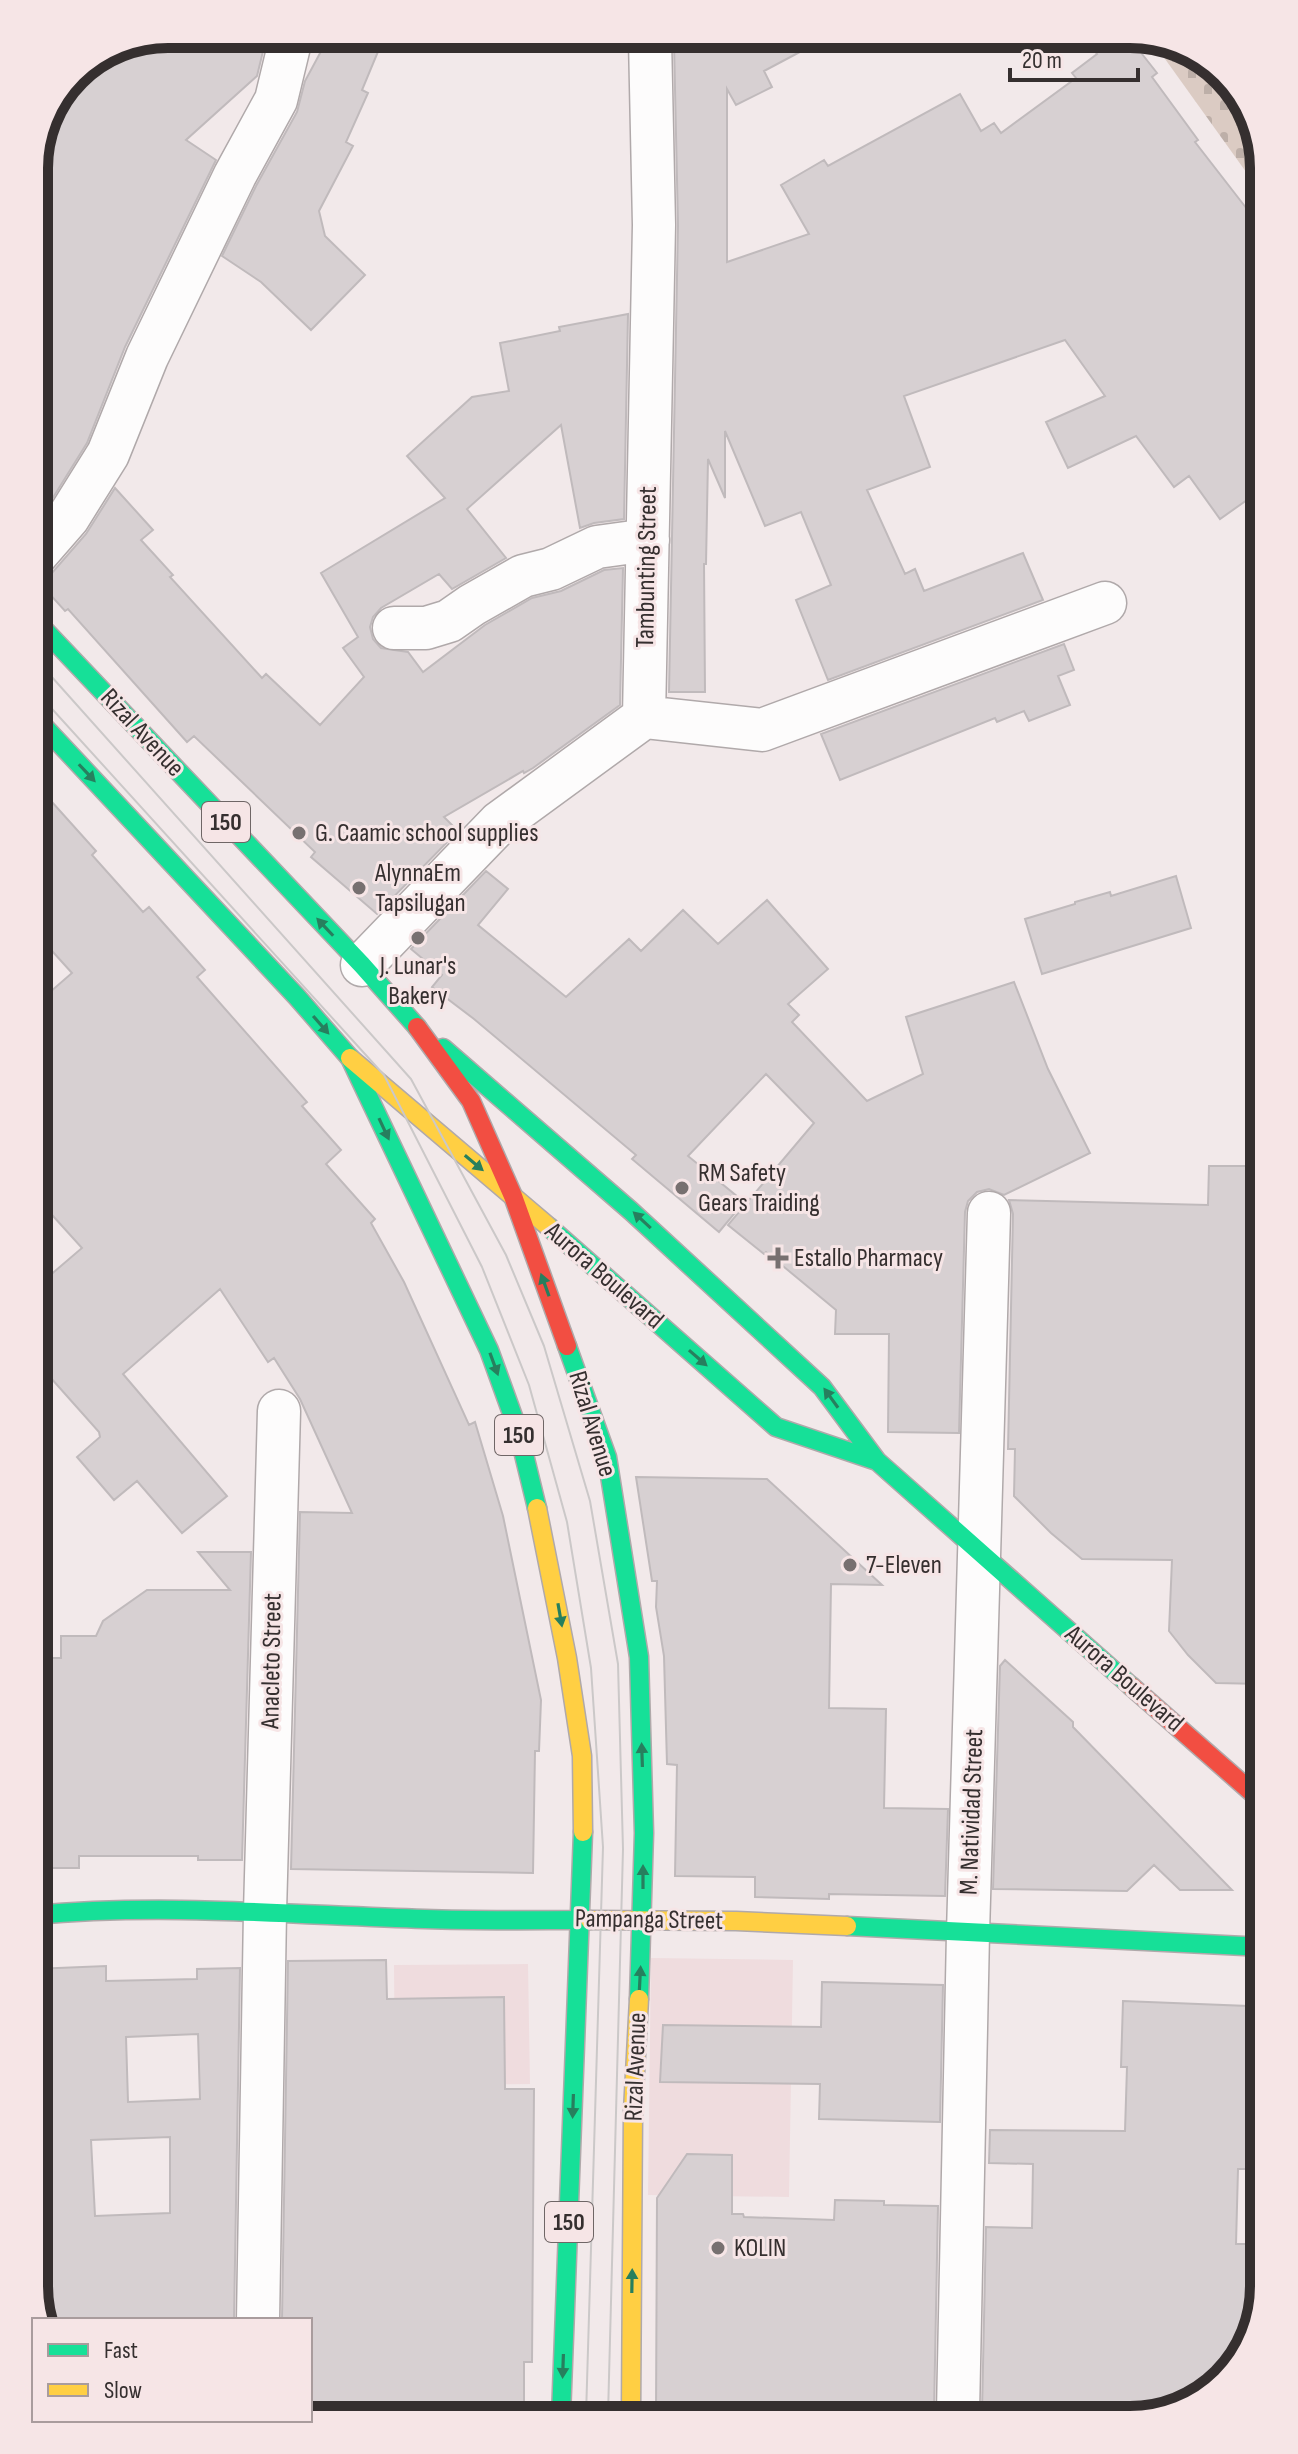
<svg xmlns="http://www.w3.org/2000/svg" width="1298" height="2454" font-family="'Sofia Sans Condensed',sans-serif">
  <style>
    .built { fill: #efdcde }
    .cemetery { fill: url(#cemetery-stones) }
    .building { fill: #d7d0d2; stroke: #c0babc; stroke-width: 2; fill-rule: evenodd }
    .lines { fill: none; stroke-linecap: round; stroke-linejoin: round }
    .street-casing { stroke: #b0a9aa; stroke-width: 45 }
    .fast-casing { stroke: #b0a9aa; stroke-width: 21 }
    .slow-casing { stroke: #b0a9aa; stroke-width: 21 }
    .jam-casing { stroke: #b0a9aa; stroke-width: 21 }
    .street { stroke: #fdfcfc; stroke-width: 42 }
    .fast { stroke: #16e098; stroke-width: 18 }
    .slow { stroke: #ffcf43; stroke-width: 18 }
    .jam { stroke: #f24e42; stroke-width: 18 }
    .tram { stroke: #cbc8c8; stroke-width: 2 }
    .oneway { fill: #277f5e }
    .poi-dot { fill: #777070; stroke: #f6e5e6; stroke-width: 3 }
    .labels { text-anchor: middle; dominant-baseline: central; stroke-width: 6; stroke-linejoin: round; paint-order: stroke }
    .shield { fill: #f6e5e6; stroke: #6f6666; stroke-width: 2 }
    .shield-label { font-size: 24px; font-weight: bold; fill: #352f2f }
    .street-label { font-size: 26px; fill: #352f2f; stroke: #f6e5e6 }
    .poi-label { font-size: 26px; fill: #352f2f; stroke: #f6e5e6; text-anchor: start }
    .rim { fill: none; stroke: #352f2f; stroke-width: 10 }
  </style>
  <defs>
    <pattern id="cemetery-stones" width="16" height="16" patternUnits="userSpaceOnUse" patternTransform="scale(2)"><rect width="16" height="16" fill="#dbcbc3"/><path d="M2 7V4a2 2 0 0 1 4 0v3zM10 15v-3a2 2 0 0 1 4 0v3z" fill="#bdafa8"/></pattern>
  </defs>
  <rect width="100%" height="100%" fill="#f2e9ea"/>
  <!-- built -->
  <path class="built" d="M 651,1958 L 793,1960 L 789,2197 L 648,2195 Z
    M 528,1964 L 530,2084 L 395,2085 L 394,1965 Z"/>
  <!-- cemetery -->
  <path class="cemetery" d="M 1150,38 L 1205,57 L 1254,116 L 1264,168 L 1264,197 Z"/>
  <!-- building -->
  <path class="building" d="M 1082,35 L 1127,35 L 1157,73 L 1152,77 L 1198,140 L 1195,142 L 1264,231 L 1264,488 L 1220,519 L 1189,476 L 1174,487 L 1136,436 L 1068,468 L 1046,422 L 1105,396 L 1065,340 L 904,396 L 930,467 L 867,490 L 905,574 L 915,569 L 924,591 L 1023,553 L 1043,600 L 828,680 L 796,600 L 831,585 L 801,512 L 765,526 L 725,431 L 725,498 L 708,459 L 706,564 L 704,564 L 705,692 L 669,692 L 678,225 L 674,43 L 692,43 L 698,39 L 828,37 L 764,71 L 772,87 L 736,105 L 727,89 L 727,262 L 809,234 L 781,185 L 824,160 L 828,166 L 960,94 L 981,131 L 994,123 L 1001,133 L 1076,78 L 1072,73 L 1097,54 Z
    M 326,42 L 382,42 L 362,90 L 368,93 L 346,142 L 353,146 L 319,211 L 325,236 L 365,275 L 311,330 L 261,282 L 222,256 L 256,186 L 297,112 L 305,81 Z
    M 265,43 L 257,76 L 186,140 L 216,160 L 125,347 L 87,443 L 49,504 L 34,520 L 34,160 L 74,73 L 117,44 Z
    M 628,314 L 624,519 L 594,523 L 580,528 L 561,425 L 467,509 L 506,558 L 452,589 L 439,574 L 381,608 L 373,617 L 370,627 L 373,639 L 381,648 L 408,652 L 423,672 L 485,625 L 532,598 L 561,591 L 604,570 L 623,568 L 620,705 L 533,768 L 524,773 L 523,771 L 444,817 L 458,831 L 377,914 L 311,857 L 315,852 L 194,736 L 187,742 L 68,609 L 65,611 L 37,580 L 52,573 L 86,534 L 115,488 L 153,530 L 141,540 L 173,575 L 170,577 L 262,678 L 266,674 L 320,725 L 364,677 L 343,648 L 358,637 L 321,573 L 445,498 L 407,456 L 472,397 L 509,391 L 500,343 L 560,331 L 559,327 Z
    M 1064,644 L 1074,670 L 1058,676 L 1070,705 L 1029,721 L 1024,711 L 997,722 L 995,718 L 840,780 L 821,734 Z
    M 34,782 L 96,851 L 92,855 L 143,912 L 149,907 L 205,970 L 197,977 L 307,1102 L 302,1106 L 341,1150 L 326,1164 L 375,1219 L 371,1223 L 404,1282 L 469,1425 L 475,1422 L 503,1516 L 541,1700 L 539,1751 L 535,1751 L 533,1873 L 291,1869 L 300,1512 L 352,1513 L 300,1399 L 274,1358 L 268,1362 L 220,1289 L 123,1374 L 227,1496 L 182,1533 L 137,1481 L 114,1500 L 77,1457 L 100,1437 L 99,1432 L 34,1359 L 34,1289 L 82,1248 L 34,1195 L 34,1006 L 72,973 L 34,931 Z
    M 486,871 L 508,889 L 478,925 L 566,997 L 629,939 L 641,951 L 683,910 L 718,944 L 767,900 L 828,969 L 788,1004 L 799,1015 L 792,1022 L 867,1101 L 923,1074 L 906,1017 L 1014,982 L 1048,1069 L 1090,1153 L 1004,1195 L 989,1189 L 977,1192 L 968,1201 L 965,1212 L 959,1433 L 888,1432 L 889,1334 L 835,1334 L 836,1310 L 766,1252 L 764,1254 L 728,1225 L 814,1123 L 766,1074 L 688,1156 L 744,1202 L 719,1232 L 632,1159 L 636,1155 L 474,1019 L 432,987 L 442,975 L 411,949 Z
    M 1176,876 L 1191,928 L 1042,974 L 1025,919 L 1075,904 L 1075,902 L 1110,892 L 1111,896 Z
    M 1209,1166 L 1264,1166 L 1263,1684 L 1216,1683 L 1188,1655 L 1169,1631 L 1172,1560 L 1082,1559 L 1051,1533 L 1014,1496 L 1015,1449 L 1008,1449 L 1013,1214 L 1009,1200 L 1208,1205 Z
    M 636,1477 L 767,1479 L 882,1585 L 831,1584 L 829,1708 L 886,1709 L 884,1808 L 948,1809 L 945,1896 L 829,1894 L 829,1899 L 755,1897 L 755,1877 L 675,1876 L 677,1765 L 667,1764 L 664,1656 L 656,1607 L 657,1581 L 652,1581 Z
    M 198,1552 L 251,1552 L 242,1860 L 198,1860 L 198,1856 L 79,1856 L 79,1868 L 34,1868 L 34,1658 L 61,1658 L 61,1636 L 96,1636 L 103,1621 L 147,1590 L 230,1590 Z
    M 1005,1660 L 1073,1722 L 1073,1727 L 1232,1890 L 1180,1890 L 1154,1865 L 1127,1891 L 993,1889 L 1000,1666 Z
    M 386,1960 L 387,1999 L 504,1997 L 505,2089 L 534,2089 L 532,2362 L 524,2362 L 524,2416 L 310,2418 L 310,2320 L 282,2320 L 288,1961 Z
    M 106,1966 L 106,1981 L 197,1979 L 197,1969 L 240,1968 L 234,2320 L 41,2320 L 34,2286 L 34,1969 ZM 198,2034 L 200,2099 L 128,2102 L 126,2037 ZM 170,2137 L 170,2213 L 95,2216 L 91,2140 Z
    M 822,1982 L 943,1985 L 940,2122 L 819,2119 L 820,2084 L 660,2082 L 663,2025 L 821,2027 Z
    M 1123,2001 L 1248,2006 L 1246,2169 L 1238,2169 L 1236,2244 L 1257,2244 L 1254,2317 L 1241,2361 L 1182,2410 L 982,2412 L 986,2227 L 1032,2228 L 1033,2164 L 989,2163 L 990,2130 L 1125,2131 L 1127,2067 L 1121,2067 Z
    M 687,2154 L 732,2155 L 732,2214 L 743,2214 L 744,2217 L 834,2220 L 835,2200 L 884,2201 L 884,2205 L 938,2206 L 934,2412 L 656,2415 L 657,2198 Z"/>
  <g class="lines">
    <!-- street casing -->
    <g class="street-casing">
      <path id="street" d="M 34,557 L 68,518 L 108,454 L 147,357 L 235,175 L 276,100 L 290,42
        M 394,628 L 426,628 L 449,621 L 472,605 L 523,576 L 551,569 L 597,547 L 648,540
        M 644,717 L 762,730 L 1105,603
        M 362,965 L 499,823 L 644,717 L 654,225 L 650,39
        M 258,2320 L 265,1912 L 279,1411
        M 958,2412 L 968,1933 L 989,1213"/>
    </g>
    <!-- fast casing -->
    <g class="fast-casing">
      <path id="fast" d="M 34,619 L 362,965 L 417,1027
        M 34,716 L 297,997 L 350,1058 L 489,1350 L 518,1430 L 537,1508
        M 443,1048 L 631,1211 L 822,1387 L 877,1461 L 1131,1686
        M 549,1227 L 776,1427 L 877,1461
        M 567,1346 L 607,1457 L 639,1657 L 644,1833 L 639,1999
        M 34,1915 C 164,1903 295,1915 425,1919 C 480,1921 535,1920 590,1920
        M 847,1926 L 1264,1947
        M 561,2416 L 583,1832"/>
    </g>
    <!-- slow casing -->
    <g class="slow-casing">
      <path id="slow" d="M 350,1058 L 549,1227
        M 537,1508 L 567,1658 L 582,1756 L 583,1832
        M 590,1920 L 736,1921 L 847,1926
        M 631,2415 L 633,2111 L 639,1999"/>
    </g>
    <!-- jam casing -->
    <g class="jam-casing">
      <path id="jam" d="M 417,1027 L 471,1101 L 513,1196 L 567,1346
        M 1131,1686 L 1264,1803"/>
    </g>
    <!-- street -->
    <use href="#street" class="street"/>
    <!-- fast -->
    <use href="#fast" class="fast"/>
    <!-- slow -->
    <use href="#slow" class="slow"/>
    <!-- jam -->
    <use href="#jam" class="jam"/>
    <!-- tram -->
    <path class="tram" d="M 34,657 L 411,1079 L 506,1255 L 544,1346 L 590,1501 L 618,1664 L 623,1849 L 608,2415
      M 34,689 L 384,1075 L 482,1267 L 529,1385 L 567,1522 L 591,1668 L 603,1847 L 586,2416"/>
  </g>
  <!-- one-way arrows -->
  <defs><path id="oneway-solid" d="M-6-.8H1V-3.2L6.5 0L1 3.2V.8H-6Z" transform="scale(2)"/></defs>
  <g class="oneway">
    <use href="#oneway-solid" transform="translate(87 773) rotate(47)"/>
    <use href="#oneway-solid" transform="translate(325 927) rotate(-133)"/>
    <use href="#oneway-solid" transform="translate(321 1025) rotate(49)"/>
    <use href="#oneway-solid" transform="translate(384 1129) rotate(65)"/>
    <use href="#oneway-solid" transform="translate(474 1163) rotate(40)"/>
    <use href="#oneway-solid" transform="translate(642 1220) rotate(-137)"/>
    <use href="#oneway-solid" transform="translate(545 1285) rotate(-110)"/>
    <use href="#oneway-solid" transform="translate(698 1358) rotate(41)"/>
    <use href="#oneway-solid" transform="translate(494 1364) rotate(70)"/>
    <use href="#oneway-solid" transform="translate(831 1398) rotate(-126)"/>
    <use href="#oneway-solid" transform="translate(560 1615) rotate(80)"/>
    <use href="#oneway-solid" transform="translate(642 1755) rotate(-92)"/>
    <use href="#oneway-solid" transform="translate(643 1877) rotate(-90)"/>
    <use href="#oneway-solid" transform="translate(640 1978) rotate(-87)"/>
    <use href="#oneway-solid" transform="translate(573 2106) rotate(92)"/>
    <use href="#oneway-solid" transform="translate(632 2281) rotate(-89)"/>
    <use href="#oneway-solid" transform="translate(563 2366) rotate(92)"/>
  </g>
  <!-- markers -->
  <g class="poi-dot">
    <circle cx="299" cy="833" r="8"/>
    <circle cx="359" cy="888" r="8"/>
    <circle cx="418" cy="938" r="8"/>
    <circle cx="682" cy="1188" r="8"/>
    <path d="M774 1246h8v8h8v8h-8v8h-8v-8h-8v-8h8z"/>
    <circle cx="850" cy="1565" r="8"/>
    <circle cx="718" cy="2248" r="8"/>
  </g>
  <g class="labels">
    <!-- shield labels -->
    <g class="shield">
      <rect x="202" y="802" width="48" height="40" rx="6"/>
      <rect x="495" y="1415" width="48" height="40" rx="6"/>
      <rect x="545" y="2202" width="48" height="40" rx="6"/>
    </g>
    <g class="shield-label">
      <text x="226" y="822">150</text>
      <text x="519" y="1435">150</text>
      <text x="569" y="2222">150</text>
    </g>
    <!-- street labels -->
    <g class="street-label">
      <text transform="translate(647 567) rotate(-89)">Tambunting Street</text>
      <text transform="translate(142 733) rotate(47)">Rizal Avenue</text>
      <text transform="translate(604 1276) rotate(41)">Aurora Boulevard</text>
      <text transform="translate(592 1424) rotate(73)">Rizal Avenue</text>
      <text transform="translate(272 1661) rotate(-89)">Anacleto Street</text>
      <text transform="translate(1124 1679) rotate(41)">Aurora Boulevard</text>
      <text transform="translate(972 1812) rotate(-88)">M. Natividad Street</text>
      <text transform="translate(649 1920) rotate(1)">Pampanga Street</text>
      <text transform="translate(636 2067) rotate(-88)">Rizal Avenue</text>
    </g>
    <!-- poi labels -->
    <g class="poi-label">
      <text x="315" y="833">G. Caamic school supplies</text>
      <text x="375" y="873">AlynnaEm<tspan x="375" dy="30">Tapsilugan</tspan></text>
      <text x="418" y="966" text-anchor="middle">J. Lunar's<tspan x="418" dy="30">Bakery</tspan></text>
      <text x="698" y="1173">RM Safety<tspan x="698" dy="30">Gears Traiding</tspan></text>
      <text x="794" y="1258">Estallo Pharmacy</text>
      <text x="866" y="1565">7-Eleven</text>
      <text x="734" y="2248">KOLIN</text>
    </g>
  </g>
  <!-- crop -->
  <path d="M0 0H1298V2454H0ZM168 48H1130A120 120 0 0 1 1250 168V2286A120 120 0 0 1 1130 2406H168A120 120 0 0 1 48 2286V168A120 120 0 0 1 168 48Z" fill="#f6e5e6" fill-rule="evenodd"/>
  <path class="rim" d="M168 48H1130A120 120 0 0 1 1250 168V2286A120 120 0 0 1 1130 2406H168A120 120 0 0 1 48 2286V168A120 120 0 0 1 168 48Z"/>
  <!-- legend -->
  <rect x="32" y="2318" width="280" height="104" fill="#f6e5e6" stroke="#a99c9d" stroke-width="2"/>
  <rect x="48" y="2344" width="40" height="12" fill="#16e098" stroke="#a99c9d" stroke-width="2"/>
  <text x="104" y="2358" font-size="24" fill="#352f2f">Fast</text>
  <rect x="48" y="2384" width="40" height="12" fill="#ffcf43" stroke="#a99c9d" stroke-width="2"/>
  <text x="104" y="2398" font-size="24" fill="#352f2f">Slow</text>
  <!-- scale -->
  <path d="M1010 68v12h128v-12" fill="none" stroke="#352f2f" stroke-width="4"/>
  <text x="1022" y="68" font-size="24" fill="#352f2f" stroke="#f6e5e6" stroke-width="6" paint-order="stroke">20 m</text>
</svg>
